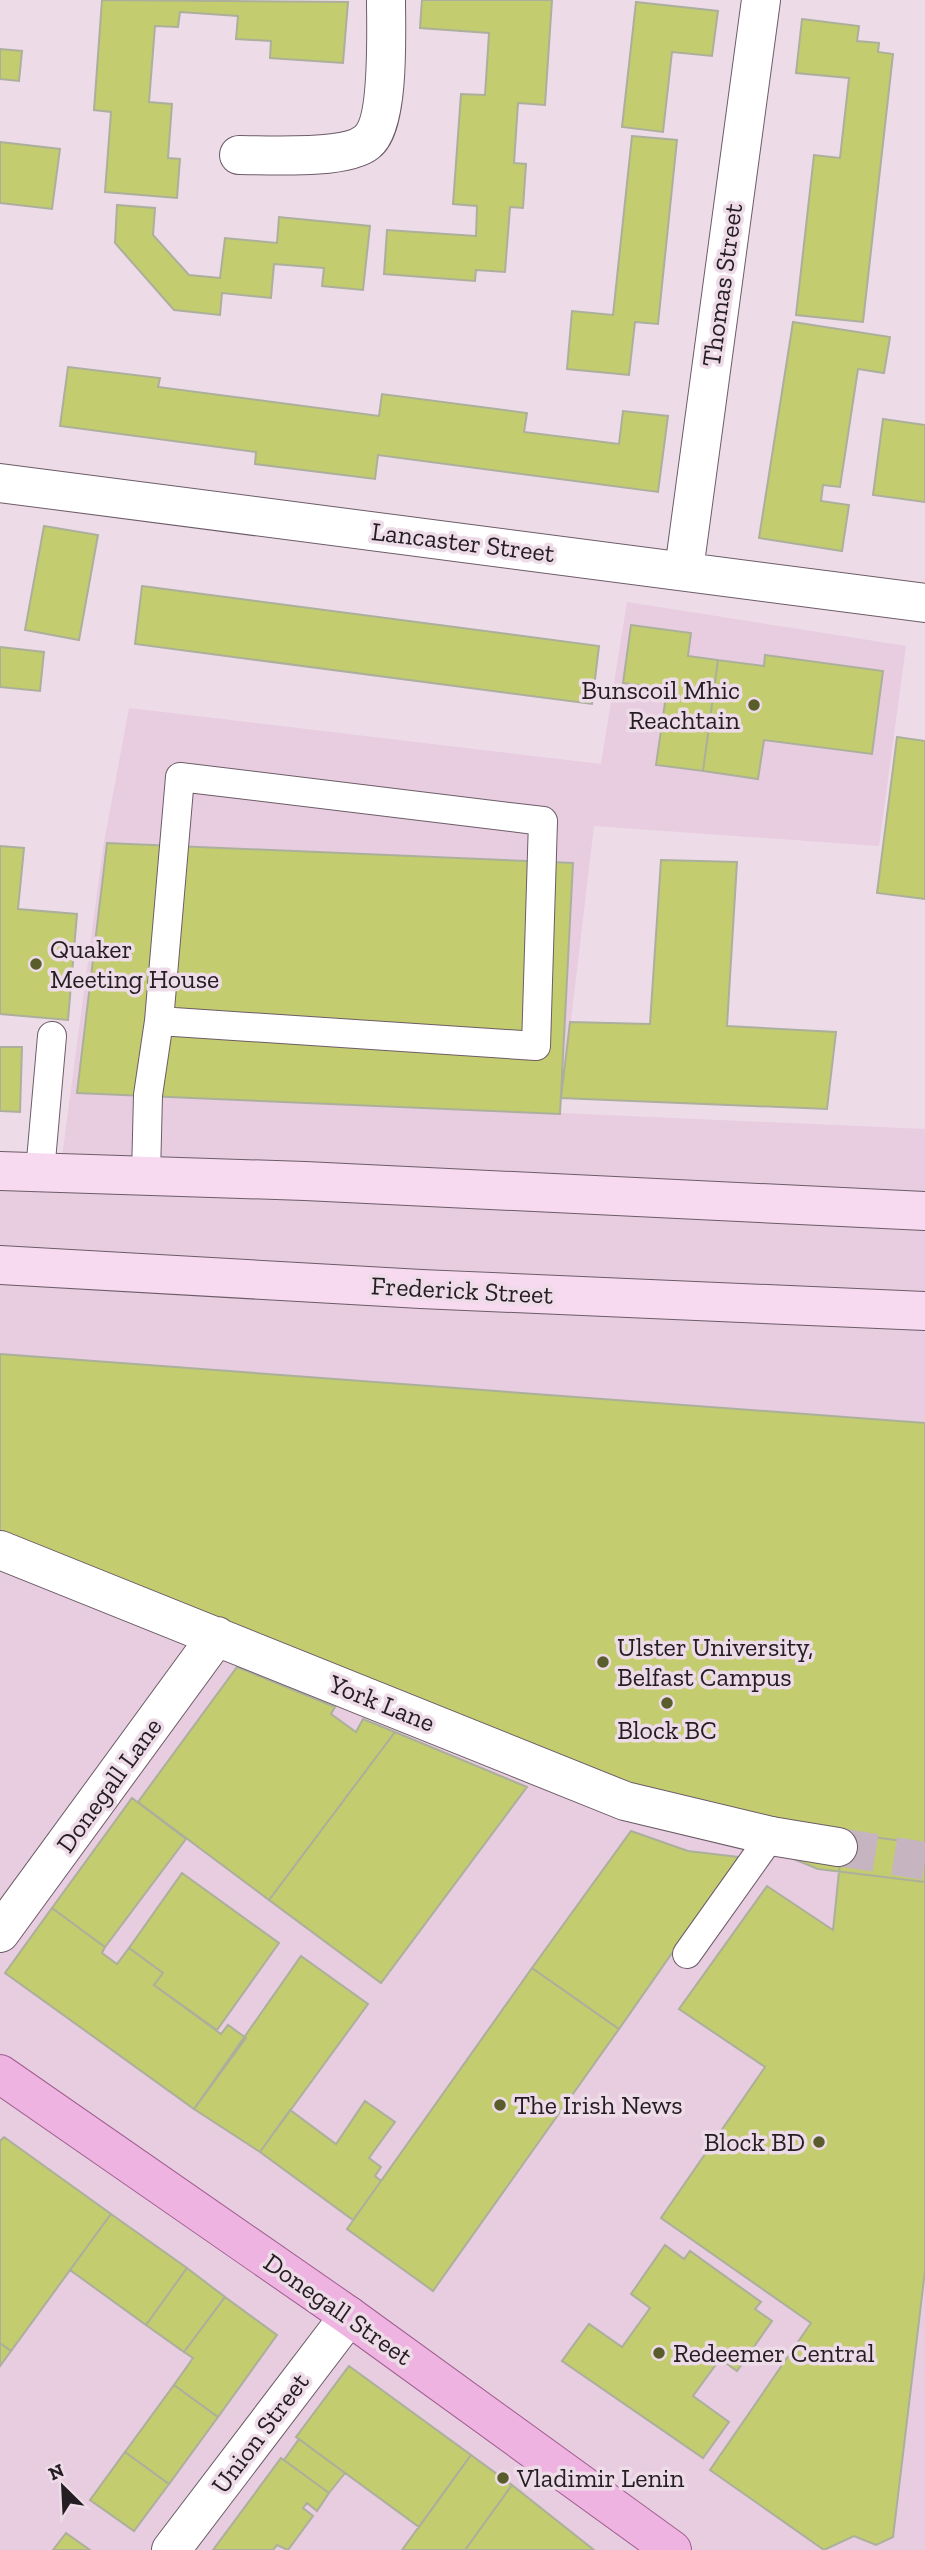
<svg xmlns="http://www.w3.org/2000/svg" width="925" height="2550" font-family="'Zilla Slab',serif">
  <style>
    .built { fill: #e7cddf }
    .building { fill: #c3cc6e; stroke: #acaf9c; stroke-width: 2 }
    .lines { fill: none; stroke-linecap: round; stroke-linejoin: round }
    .pedestrian-tunnel { stroke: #c6b5c0; stroke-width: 38; stroke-dasharray: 38 19; stroke-linecap: butt }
    .service-casing { stroke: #6c5c67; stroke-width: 30 }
    .pedestrian-casing { stroke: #6c5c67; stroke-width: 40 }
    .minor-casing { stroke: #6c5c67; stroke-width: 40 }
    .secondary-casing { stroke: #6c5c67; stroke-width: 40 }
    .primary-casing { stroke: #a05e90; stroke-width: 40 }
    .service { stroke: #fff; stroke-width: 28 }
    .pedestrian { stroke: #fff; stroke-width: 38 }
    .minor { stroke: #fff; stroke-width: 38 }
    .secondary { stroke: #f7d9f0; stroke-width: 38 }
    .primary { stroke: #eeb3e0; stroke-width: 38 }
    .poi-dot { fill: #595d2b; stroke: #eedbe8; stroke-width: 2.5 }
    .labels { text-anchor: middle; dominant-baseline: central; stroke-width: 7; stroke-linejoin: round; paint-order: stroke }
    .street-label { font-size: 26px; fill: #241d22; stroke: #eedbe8 }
    .poi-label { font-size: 26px; fill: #241d22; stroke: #eedbe8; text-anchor: start }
  </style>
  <rect width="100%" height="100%" fill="#eedbe8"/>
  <!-- built -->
  <path class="built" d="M 627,602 L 906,646 L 879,846 L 594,826 L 560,1113 L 925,1129 L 925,2550 L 0,2550 L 0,1171 L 60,1172 L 103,848 L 129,708 L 601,764 Z"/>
  <!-- building -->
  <path class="building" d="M 102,0 L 348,2 L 343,63 L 270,58 L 271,41 L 236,39 L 238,16 L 180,12 L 178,27 L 155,26 L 149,102 L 172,104 L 168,158 L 180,159 L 177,198 L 105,192 L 111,112 L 94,110 Z
    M 422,0 L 552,0 L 545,105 L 518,103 L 514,163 L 526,164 L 523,208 L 510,207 L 505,272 L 476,270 L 475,281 L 384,274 L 387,230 L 476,236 L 477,206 L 453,204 L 461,94 L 485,95 L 489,33 L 420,28 Z
    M 636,2 L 718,11 L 712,56 L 672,52 L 663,132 L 622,127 Z
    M 802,19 L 859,26 L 857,41 L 879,43 L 878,52 L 893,54 L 863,322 L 796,315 L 814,155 L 840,158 L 849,78 L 796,73 Z
    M 0,49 L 22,51 L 19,81 L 0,79 Z
    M 632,136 L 677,140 L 658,324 L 635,322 L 629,375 L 567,369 L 572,311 L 613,315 Z
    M 0,142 L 60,149 L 52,209 L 0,203 Z
    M 117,205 L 155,208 L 153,235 L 189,275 L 220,278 L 225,238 L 277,243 L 279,217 L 370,226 L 363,290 L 322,286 L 324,268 L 274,264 L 271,298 L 222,293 L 220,315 L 174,310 L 115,243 Z
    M 793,322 L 890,337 L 884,373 L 858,369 L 840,487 L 823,485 L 821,501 L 849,505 L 842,551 L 759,538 Z
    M 68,367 L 160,378 L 158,387 L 379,416 L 382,394 L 527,413 L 524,432 L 619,444 L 623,411 L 668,416 L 658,492 L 378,455 L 375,479 L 255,464 L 256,452 L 60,426 Z
    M 883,419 L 925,425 L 925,502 L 873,495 Z
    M 44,526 L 98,535 L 79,640 L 25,630 Z
    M 142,586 L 599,646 L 592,704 L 135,644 Z
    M 631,625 L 691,633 L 688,656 L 718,660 L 703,771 L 656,765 L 667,689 L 623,683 Z
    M 0,647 L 44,652 L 40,691 L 0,687 Z
    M 765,655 L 883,671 L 872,754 L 764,740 L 758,779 L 703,771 L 718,660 L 764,666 Z
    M 897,737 L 925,741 L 925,899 L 877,893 Z
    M 107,843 L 573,863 L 560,1114 L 77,1093 Z
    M 0,846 L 24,848 L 18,909 L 77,914 L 68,1020 L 0,1014 Z
    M 661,860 L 737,862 L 727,1026 L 836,1032 L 827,1109 L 561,1098 L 570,1022 L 650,1024 Z
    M 0,1047 L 22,1047 L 20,1112 L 0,1111 Z
    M 0,1354 L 925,1423 L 925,1882 L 818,1869 L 0,1536 Z
    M 237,1667 L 335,1707 L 331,1714 L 356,1732 L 363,1719 L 395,1732 L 269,1900 L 138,1802 Z
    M 395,1732 L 527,1787 L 381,1983 L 269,1900 Z
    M 132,1798 L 186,1839 L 105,1947 L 52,1908 Z
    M 631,1831 L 688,1851 L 739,1857 L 619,2029 L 532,1968 Z
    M 843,1833 L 925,1844 L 925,2271 L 893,2537 L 876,2545 L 854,2536 L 824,2550 L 710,2470 L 811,2323 L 661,2218 L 765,2067 L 679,2009 L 767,1886 L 833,1930 Z
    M 182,1873 L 279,1943 L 217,2030 L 154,1985 L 163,1973 L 129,1948 Z
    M 52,1908 L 105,1947 L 102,1953 L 117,1964 L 129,1948 L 163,1973 L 154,1985 L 221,2034 L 228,2025 L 246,2038 L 194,2109 L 5,1973 Z
    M 301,1956 L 368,2004 L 260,2152 L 194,2109 Z
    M 532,1968 L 619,2029 L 433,2291 L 347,2229 Z
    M 365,2101 L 395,2122 L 369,2158 L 381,2167 L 375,2176 L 381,2181 L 353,2220 L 260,2152 L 290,2110 L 336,2144 Z
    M 4,2137 L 111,2214 L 11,2351 L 0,2343 L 0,2141 Z
    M 111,2214 L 187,2268 L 146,2325 L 70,2270 Z
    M 665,2245 L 684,2259 L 690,2251 L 761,2302 L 755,2309 L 772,2321 L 737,2371 L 720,2359 L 693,2396 L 729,2422 L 703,2458 L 562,2361 L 589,2324 L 622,2347 L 650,2308 L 631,2294 Z
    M 187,2268 L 225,2297 L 184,2352 L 146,2325 Z
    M 225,2297 L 277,2335 L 218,2417 L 174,2385 L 193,2358 L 184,2352 Z
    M 0,2343 L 11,2351 L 0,2366 Z
    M 349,2366 L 471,2455 L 419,2527 L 296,2437 Z
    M 174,2385 L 218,2417 L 169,2484 L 125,2452 Z
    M 299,2439 L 345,2473 L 329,2493 L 284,2460 Z
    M 125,2452 L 169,2484 L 134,2531 L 90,2500 Z
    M 471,2455 L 512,2485 L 465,2550 L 402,2550 Z
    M 281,2458 L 329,2493 L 317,2511 L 307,2503 L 303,2508 L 313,2516 L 288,2550 L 277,2545 L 273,2550 L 213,2550 Z
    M 512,2485 L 594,2550 L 465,2550 Z
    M 66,2533 L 90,2550 L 53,2550 Z"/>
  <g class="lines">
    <!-- pedestrian-tunnel -->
    <path class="pedestrian-tunnel" d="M 838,1847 L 925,1861"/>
    <!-- service casing -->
    <g class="service-casing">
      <path id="service" d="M 40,1172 L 52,1036
        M 146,1175 L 148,1095 L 159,1021 L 180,777 L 543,821 L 536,1046 L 159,1021
        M 687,1954 L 771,1836"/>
    </g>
    <!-- pedestrian casing -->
    <g class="pedestrian-casing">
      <path id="pedestrian" d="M 771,1836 L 838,1847
        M 171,2550 L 349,2316"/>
    </g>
    <!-- minor casing -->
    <g class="minor-casing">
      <path id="minor" d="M 239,155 C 268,155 346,160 367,142 C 390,124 386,30 386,0
        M 0,483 L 925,603
        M 684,570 L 761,0
        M 0,1550 L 625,1801 L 771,1836
        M 0,1933 L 217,1636"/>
    </g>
    <!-- secondary casing -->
    <g class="secondary-casing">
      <path id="secondary" d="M 0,1171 L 305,1181 L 925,1211
        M 0,1265 L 421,1289 L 925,1311"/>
    </g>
    <!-- primary casing -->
    <g class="primary-casing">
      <path id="primary" d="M 0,2074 L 349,2316 L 672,2550"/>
    </g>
    <!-- service -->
    <use href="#service" class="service"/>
    <!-- pedestrian -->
    <use href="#pedestrian" class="pedestrian"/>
    <!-- minor -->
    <use href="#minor" class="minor"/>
    <!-- secondary -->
    <use href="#secondary" class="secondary"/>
    <!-- primary -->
    <use href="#primary" class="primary"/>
  </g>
  <!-- markers -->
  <g class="poi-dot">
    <circle cx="754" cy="705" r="7"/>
    <circle cx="36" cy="964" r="7"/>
    <circle cx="603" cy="1662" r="7"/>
    <circle cx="667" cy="1703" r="7"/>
    <circle cx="500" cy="2105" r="7"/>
    <circle cx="819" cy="2142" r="7"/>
    <circle cx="659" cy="2353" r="7"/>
    <circle cx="503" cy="2478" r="7"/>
  </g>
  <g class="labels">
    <!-- street labels -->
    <g class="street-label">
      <text transform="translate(722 285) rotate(-82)">Thomas Street</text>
      <text transform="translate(463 542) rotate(7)">Lancaster Street</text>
      <text transform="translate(462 1290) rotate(3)">Frederick Street</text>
      <text transform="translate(382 1703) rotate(22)">York Lane</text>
      <text transform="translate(109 1785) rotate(-54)">Donegall Lane</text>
      <text transform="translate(338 2309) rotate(35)">Donegall Street</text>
      <text transform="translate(260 2433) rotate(-53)">Union Street</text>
    </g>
    <!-- poi labels -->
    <g class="poi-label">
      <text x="740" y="690" text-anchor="end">Bunscoil Mhic<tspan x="740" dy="30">Reachtain</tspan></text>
      <text x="50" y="949">Quaker<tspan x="50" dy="30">Meeting House</tspan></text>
      <text x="617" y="1647">Ulster University,<tspan x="617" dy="30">Belfast Campus</tspan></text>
      <text x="667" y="1730" text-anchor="middle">Block BC</text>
      <text x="514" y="2105">The Irish News</text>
      <text x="805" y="2142" text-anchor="end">Block BD</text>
      <text x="673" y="2353">Redeemer Central</text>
      <text x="517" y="2478">Vladimir Lenin</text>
    </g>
  </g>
  <!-- north arrow -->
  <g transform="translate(63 2487) rotate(336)" stroke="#eedbe8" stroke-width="5" paint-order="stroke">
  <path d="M0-5L12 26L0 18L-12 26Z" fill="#241d22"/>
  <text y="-10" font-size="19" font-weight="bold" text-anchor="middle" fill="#241d22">N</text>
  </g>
</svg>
